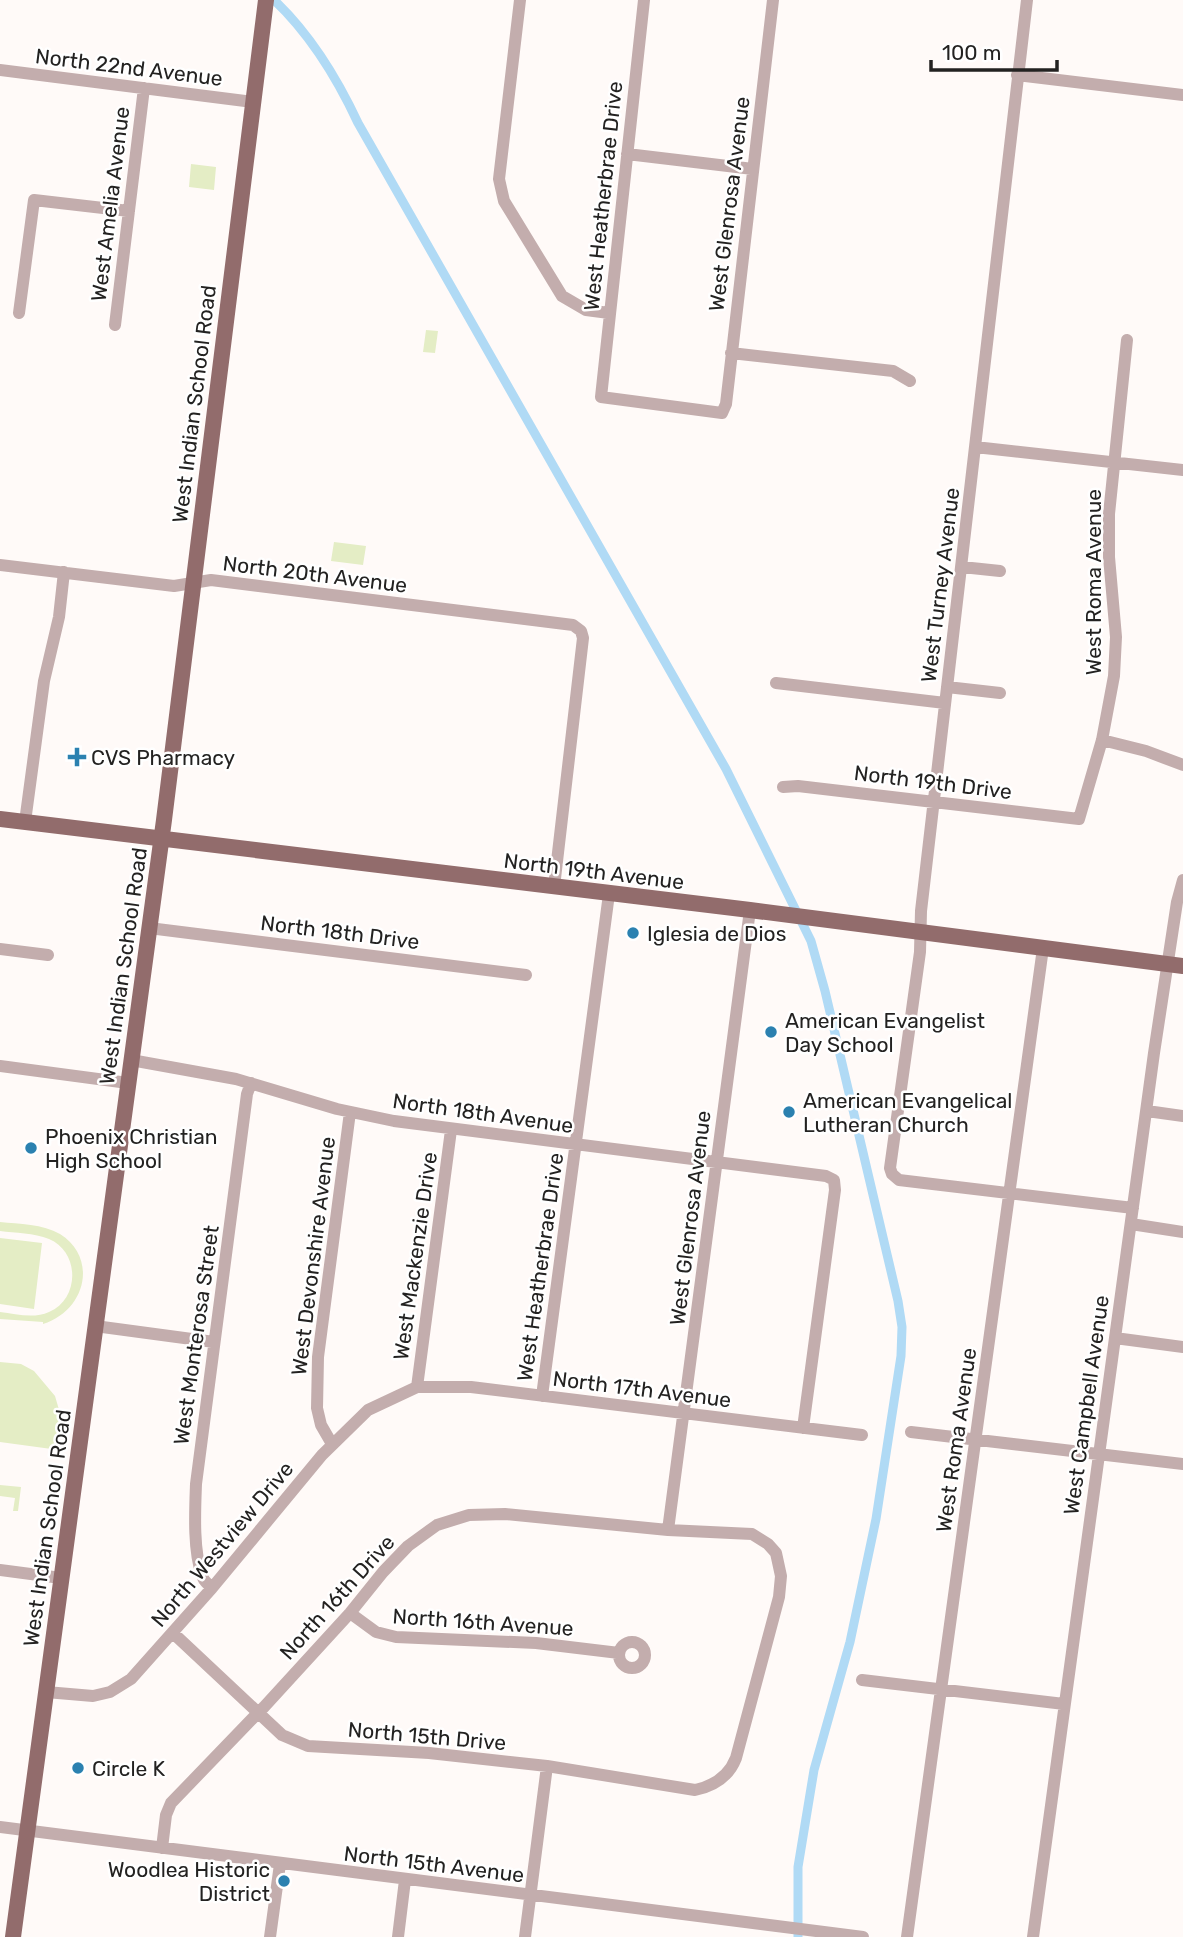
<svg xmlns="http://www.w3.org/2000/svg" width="1183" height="1937" font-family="Rubik,sans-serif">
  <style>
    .green { fill: #e4edc5 }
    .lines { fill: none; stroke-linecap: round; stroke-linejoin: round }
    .canal { stroke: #b0daf5; stroke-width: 9 }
    .minor { stroke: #c3adad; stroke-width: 12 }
    .major { stroke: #926c6c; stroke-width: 16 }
    .poi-dot { fill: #2b81b0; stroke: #fff; stroke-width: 2.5 }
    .labels { text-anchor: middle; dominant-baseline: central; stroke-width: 5; stroke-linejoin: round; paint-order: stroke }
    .street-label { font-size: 21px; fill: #232221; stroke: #fff }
    .poi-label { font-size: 21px; fill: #232221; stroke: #fff; text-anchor: start }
  </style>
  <rect width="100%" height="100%" fill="#fffaf8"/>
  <!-- green -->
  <path class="green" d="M 191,164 L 216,167 L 214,190 L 189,187 Z
    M 426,330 L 438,331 L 435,353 L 423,352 Z
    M 334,542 L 366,546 L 363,565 L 331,561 Z
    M 0,1222 C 19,1224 43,1224 60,1234 C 99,1259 85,1311 43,1324 L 43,1322 L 0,1319 L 0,1312 C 16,1314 34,1319 49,1312 C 80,1299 80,1252 49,1239 C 34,1233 15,1233 0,1231 Z
    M 0,1238 L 42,1243 L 34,1309 L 0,1304 Z
    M 0,1362 L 21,1364 L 34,1371 L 55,1396 L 62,1420 L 59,1450 L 0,1442 Z
    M 0,1485 L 21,1487 L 18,1511 L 13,1511 L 15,1498 L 0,1496 Z"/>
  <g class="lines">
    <!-- canal -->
    <path class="canal" d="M 274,0 C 310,34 337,78 358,123 L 726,769 L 811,941 L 825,991 L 898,1301 L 902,1327 L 901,1356 L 876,1519 L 850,1642 L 814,1770 L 798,1867 L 798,1937"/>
    <!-- minor -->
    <path class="minor" d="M 520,0 L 499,179 L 504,201 L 562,296 L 586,310 L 609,313
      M 644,0 L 601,397 L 722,413 L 726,404 L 773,0
      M 1027,0 L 921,911 L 920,952 L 890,1168 L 892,1174 L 899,1180 L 1133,1208
      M 0,70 L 253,102
      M 1017,75 L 1183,95
      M 627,154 L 753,169
      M 19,313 L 34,200 L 129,211
      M 115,325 L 144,88
      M 731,353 L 893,371 L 910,381
      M 975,447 L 1183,470
      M 0,565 L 174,586 L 211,580 L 573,625 L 581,631 L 583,638 L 554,887
      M 962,567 L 1000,571
      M 776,683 L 945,703
      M 947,687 L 1000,693
      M 1102,740 L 1146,751 L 1183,765
      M 783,787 L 798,786 L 1079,819 L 1102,740 L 1114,676 L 1116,637 L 1109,557 L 1109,514 L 1127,340
      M 25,822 L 44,681 L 59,617 L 64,572
      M 149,928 L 526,975
      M 0,949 L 48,955
      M 131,1060 L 236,1079 L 337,1109 L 394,1121 L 826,1176 L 834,1180 L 835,1190 L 803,1428
      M 0,1066 L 128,1083
      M 1147,1111 L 1183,1116
      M 1131,1224 L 1183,1232
      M 95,1326 L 214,1342
      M 1115,1338 L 1183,1347
      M 417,1387 L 451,1130
      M 542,1396 L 609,894
      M 911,1432 L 1183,1464
      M 332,1444 L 321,1425 L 317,1408 L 318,1357 L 350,1112
      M 668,1530 L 750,910
      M 0,1570 L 61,1578
      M 212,1588 C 208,1584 203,1581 202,1575 C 193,1550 195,1511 196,1484 L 247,1094 L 251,1083
      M 350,1613 L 376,1632 L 396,1637 L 536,1643 L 619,1653
      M619 1655a13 13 0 1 1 26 0a13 13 0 1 1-26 0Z
      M 862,1680 L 1064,1704
      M 46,1692 L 93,1696 L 110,1692 L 131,1679 L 212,1588 L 322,1455 L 368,1410 L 417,1387 L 471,1387 L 862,1435
      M 0,1827 L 863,1937
      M 162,1848 L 166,1815 L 171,1803 L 252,1719 L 264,1707 L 350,1613 L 383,1572 L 408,1546 L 437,1525 L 469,1515 L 505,1514 L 668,1530 L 752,1534 L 768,1544 L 776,1553 L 781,1576 L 779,1597 L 736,1758 C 729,1776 714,1786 695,1790 L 547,1766 L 429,1753 L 308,1746 L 282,1735 L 173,1633
      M 270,1937 L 280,1864
      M 398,1937 L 405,1880
      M 525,1937 L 547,1766
      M 907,1937 L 1043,948
      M 1033,1937 L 1154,1053 L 1177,902 L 1183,880"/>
    <!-- major -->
    <path class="major" d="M 0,819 L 750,910 L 1183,966
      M 13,1937 L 164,820 L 266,0"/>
  </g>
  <!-- markers -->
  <g class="poi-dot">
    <path d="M73.5 746.5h7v7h7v7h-7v7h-7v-7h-7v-7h7z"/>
    <circle cx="633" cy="933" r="7"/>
    <circle cx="771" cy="1032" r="7"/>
    <circle cx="789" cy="1112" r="7"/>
    <circle cx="31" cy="1148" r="7"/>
    <circle cx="78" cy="1768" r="7"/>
    <circle cx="284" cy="1881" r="7"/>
  </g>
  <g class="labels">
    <!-- street labels -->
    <g class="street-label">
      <text transform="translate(129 67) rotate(7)">North 22nd Avenue</text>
      <text transform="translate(603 196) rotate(-84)">West Heatherbrae Drive</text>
      <text transform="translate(110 204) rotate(-83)">West Amelia Avenue</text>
      <text transform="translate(729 204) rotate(-83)">West Glenrosa Avenue</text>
      <text transform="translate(194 404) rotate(-83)">West Indian School Road</text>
      <text transform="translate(315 574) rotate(7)">North 20th Avenue</text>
      <text transform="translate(1093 582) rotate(-90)">West Roma Avenue</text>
      <text transform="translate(940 585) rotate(-83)">West Turney Avenue</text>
      <text transform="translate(933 782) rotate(7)">North 19th Drive</text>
      <text transform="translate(594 871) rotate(7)">North 19th Avenue</text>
      <text transform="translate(340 932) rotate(7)">North 18th Drive</text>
      <text transform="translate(123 966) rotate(-82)">West Indian School Road</text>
      <text transform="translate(483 1113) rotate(8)">North 18th Avenue</text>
      <text transform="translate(690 1218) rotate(-83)">West Glenrosa Avenue</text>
      <text transform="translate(313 1256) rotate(-83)">West Devonshire Avenue</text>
      <text transform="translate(415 1256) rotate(-82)">West Mackenzie Drive</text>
      <text transform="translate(540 1267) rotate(-82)">West Heatherbrae Drive</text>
      <text transform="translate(196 1335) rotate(-82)">West Monterosa Street</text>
      <text transform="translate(642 1389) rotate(7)">North 17th Avenue</text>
      <text transform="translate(1086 1405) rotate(-82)">West Campbell Avenue</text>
      <text transform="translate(956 1440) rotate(-82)">West Roma Avenue</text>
      <text transform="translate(47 1528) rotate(-82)">West Indian School Road</text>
      <text transform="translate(222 1544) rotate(-50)">North Westview Drive</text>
      <text transform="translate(337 1597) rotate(-48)">North 16th Drive</text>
      <text transform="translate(483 1622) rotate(4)">North 16th Avenue</text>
      <text transform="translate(427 1736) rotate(5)">North 15th Drive</text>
      <text transform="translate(434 1864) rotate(7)">North 15th Avenue</text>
    </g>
    <!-- poi labels -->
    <g class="poi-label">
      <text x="91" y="757">CVS Pharmacy</text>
      <text x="647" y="933">Iglesia de Dios</text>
      <text x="785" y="1020">American Evangelist<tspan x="785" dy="24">Day School</tspan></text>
      <text x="803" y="1100">American Evangelical<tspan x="803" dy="24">Lutheran Church</tspan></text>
      <text x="45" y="1136">Phoenix Christian<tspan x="45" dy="24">High School</tspan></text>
      <text x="92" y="1768">Circle K</text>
      <text x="270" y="1869" text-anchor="end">Woodlea Historic<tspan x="270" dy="24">District</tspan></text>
    </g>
  </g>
  <!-- scale -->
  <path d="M931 60v10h126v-10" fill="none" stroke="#232221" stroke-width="3.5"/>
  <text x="942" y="60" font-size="21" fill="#232221" stroke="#ffffff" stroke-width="5" paint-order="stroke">100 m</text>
</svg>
